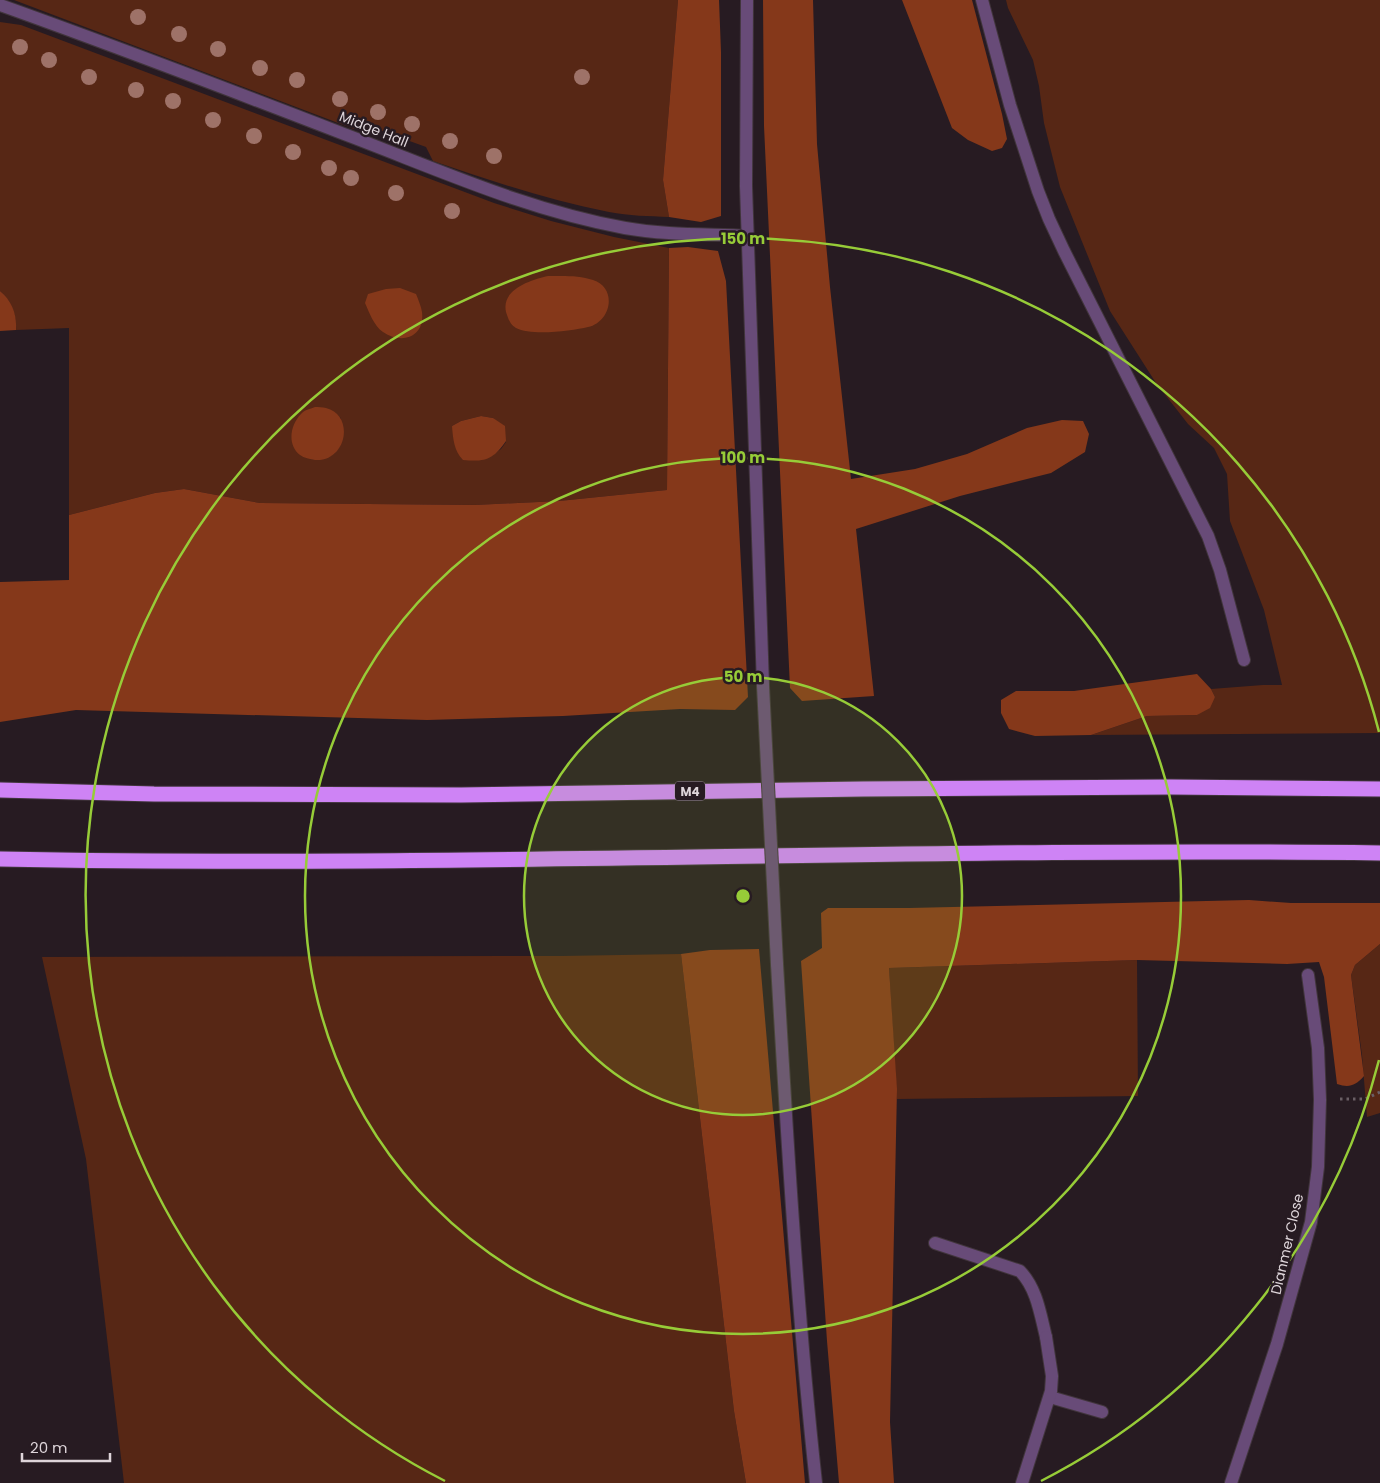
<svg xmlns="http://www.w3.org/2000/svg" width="1380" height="1483" font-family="Poppins,sans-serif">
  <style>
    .green { fill: #572715; fill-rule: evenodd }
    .forest { fill: #85381a }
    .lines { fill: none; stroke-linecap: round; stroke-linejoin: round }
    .service-casing { stroke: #41353c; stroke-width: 14 }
    .minor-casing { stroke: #41353c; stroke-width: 14 }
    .tertiary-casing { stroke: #41353c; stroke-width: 14 }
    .motorway-casing { stroke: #41353c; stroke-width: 17 }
    .path { stroke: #6a5f65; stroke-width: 3; stroke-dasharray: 2.5 4; stroke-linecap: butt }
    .service { stroke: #684b78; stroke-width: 12 }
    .minor { stroke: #684b78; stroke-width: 12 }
    .tertiary { stroke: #684b78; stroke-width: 12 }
    .motorway { stroke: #ce83f5; stroke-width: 15 }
    .tertiary-bridge-casing { stroke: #41353c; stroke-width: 14; stroke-linecap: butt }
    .tertiary-bridge { stroke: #684b78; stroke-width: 12 }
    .tree { fill: #9e7268 }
    .ring { fill: none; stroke: #97cc38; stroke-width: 2.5 }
    .labels { text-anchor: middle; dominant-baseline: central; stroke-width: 5; stroke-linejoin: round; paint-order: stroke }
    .shield { fill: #271b22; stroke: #a79da3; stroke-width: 1 }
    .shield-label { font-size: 12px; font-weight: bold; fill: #ded5da }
    .street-label { font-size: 14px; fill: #ded5da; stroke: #271b22 }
    .centre { fill: #97cc38; stroke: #271b22; stroke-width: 2.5 }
    .ring-label { font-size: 15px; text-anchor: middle; font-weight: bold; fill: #97cc38; stroke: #271b22; stroke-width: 5; stroke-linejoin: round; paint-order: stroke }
  </style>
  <rect width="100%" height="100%" fill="#271b22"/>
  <!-- green -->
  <path class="green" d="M 14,0 L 678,0 L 663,180 L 669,217 C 649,216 629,216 609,212 C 549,200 491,181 433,161 L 426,147 L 371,127 L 354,129 Z
    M 1006,0 L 1380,0 L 1380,733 L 1091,735 L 1147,716 L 1197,715 L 1215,697 L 1211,689 L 1263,685 L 1282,685 L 1264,610 L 1230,521 L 1227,474 L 1214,448 L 1188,424 L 1156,383 L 1110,311 L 1060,187 L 1044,123 L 1039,86 L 1033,60 L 1008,8 Z
    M 0,22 L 21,25 L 494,203 L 551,221 L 614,237 L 669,248 L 667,490 L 559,501 L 475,505 L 260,503 L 184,489 L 155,493 L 69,515 L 69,328 L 16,330 C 17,316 11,300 0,291 ZM 481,416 L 493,418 L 506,442 L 501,449 L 491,456 L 452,426 L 461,421 ZM 340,417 C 347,442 339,462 310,459 Z
    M 1380,944 L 1380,1113 L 1367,1117 L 1362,1055 L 1351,975 L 1355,965 Z
    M 681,954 L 734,1411 L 746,1483 L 124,1483 L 86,1159 L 42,957 L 561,956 Z
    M 1137,960 L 1138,1096 L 897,1099 L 889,968 Z"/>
  <!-- forest -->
  <path class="forest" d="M 678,0 L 719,0 L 721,52 L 721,216 L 701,222 L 669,217 L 663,180 Z
    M 763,0 L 813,0 L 817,144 L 830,287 L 851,479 L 915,469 L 967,454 L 1027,428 L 1062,420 L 1083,421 L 1089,434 L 1085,452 L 1051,473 L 960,496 L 856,529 L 874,696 L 802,701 L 790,688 L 764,126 Z
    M 902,0 L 972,0 L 1002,114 L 1007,139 L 1002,148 L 992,151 L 968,140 L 952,128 Z
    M 688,247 L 718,251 L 726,281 L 748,697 L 735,710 L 680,709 L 563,716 L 427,720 L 76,710 L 0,722 L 0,582 L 69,580 L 69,515 L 155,493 L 184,489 L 260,503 L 475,505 L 559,501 L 667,490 L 669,248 Z
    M 548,276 C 563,276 579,275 593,280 C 618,288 611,322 588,327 C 572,331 531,336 516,328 C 510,325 508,318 506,312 C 501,289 531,280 548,276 Z
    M 400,288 L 416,294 C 418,299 421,306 422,312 C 425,337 402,345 383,332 C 374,326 369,312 365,303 L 368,294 L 386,289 Z
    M 0,291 C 12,301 17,314 16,330 L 0,331 Z
    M 315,407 C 318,407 323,407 326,408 C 355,415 347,462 315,460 C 310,459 304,458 300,455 C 287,445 290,425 301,414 C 304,410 310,409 315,407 Z
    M 481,416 L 493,418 L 505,426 L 506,441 C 493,460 485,462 463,460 C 454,451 453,439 452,426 L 461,421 Z
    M 1197,674 L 1211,689 L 1215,697 L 1210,708 L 1197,715 L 1147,716 L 1091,735 L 1035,736 L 1009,729 L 1001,713 L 1001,700 L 1016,691 L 1074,691 Z
    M 1249,900 L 1291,903 L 1380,903 L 1380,944 L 1355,965 L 1351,975 L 1364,1076 C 1355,1086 1349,1088 1337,1084 L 1324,977 L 1319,962 L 1287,964 L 1137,960 L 889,968 L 897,1089 L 890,1422 L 894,1483 L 839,1483 L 827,1341 L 801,961 L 822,948 L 821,913 L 828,908 L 909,908 Z
    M 759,949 L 805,1483 L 746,1483 L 734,1411 L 681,954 L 710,950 Z"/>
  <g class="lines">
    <!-- service casing -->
    <g class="service-casing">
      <path id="service" d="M 0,5 C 115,46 230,90 344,134 C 437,169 526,210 625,228 C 665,235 706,234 747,236
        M 935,1243 L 1020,1271 C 1037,1289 1040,1313 1046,1337
        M 1050,1397 L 1102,1412"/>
    </g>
    <!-- minor casing -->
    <g class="minor-casing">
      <path id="minor" d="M 982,0 L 1010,105 L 1038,191 L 1049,219 L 1064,251 L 1208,536 L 1220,570 L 1244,660
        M 1022,1483 L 1051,1391 L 1052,1376 L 1046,1337
        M 1231,1483 L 1277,1344 L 1311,1222 L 1318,1167 L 1320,1100 L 1318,1048 L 1308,975"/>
    </g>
    <!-- tertiary casing -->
    <g class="tertiary-casing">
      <path id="tertiary" d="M 747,0 L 746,186 L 763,686
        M 777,964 C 787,1137 797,1310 816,1483"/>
    </g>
    <!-- motorway casing -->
    <g class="motorway-casing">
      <path id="motorway" d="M 0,790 L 154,794 L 461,795 L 863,789 L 1171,787 L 1380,789
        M 0,859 C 460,868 920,847 1380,853"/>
    </g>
    <!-- path -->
    <path class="path" d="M 1340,1099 L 1365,1099 L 1380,1092"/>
    <!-- service -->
    <use href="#service" class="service"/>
    <!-- minor -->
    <use href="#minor" class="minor"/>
    <!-- tertiary -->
    <use href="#tertiary" class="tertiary"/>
    <!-- motorway -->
    <use href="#motorway" class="motorway"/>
    <!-- tertiary-bridge casing -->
    <g class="tertiary-bridge-casing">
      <path id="tertiary-bridge" d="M 763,686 L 777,964"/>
    </g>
    <!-- tertiary-bridge -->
    <use href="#tertiary-bridge" class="tertiary-bridge"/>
  </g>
  <!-- trees -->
  <g class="tree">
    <circle cx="138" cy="17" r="8"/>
    <circle cx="179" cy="34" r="8"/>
    <circle cx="20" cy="47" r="8"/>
    <circle cx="218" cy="49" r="8"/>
    <circle cx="49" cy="60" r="8"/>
    <circle cx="260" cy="68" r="8"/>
    <circle cx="89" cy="77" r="8"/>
    <circle cx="582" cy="77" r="8"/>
    <circle cx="297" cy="80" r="8"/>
    <circle cx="136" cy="90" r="8"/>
    <circle cx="340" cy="99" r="8"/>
    <circle cx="173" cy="101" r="8"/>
    <circle cx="378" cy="112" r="8"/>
    <circle cx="213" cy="120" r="8"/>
    <circle cx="412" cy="124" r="8"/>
    <circle cx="254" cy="136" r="8"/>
    <circle cx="450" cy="141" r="8"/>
    <circle cx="293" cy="152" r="8"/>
    <circle cx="494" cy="156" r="8"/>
    <circle cx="329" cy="168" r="8"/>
    <circle cx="351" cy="178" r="8"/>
    <circle cx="396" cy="193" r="8"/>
    <circle cx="452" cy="211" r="8"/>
  </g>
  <!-- distance rings -->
  <circle cx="743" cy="896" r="219" fill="#97cc38" fill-opacity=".12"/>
  <g class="ring">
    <circle cx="743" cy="896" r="219"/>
    <circle cx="743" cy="896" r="438"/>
    <path d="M1379 1060A657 657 0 0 1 1041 1481M445 1481A657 657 0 1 1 1379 732"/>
  </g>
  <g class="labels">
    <!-- shield labels -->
    <rect class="shield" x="675" y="781.5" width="30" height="19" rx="4"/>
    <g class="shield-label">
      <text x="690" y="791">M4</text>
    </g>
    <!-- street labels -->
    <g class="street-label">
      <text transform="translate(374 129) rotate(22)">Midge Hall</text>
      <text transform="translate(1287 1244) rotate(-77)">Dianmer Close</text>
    </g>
  </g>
  <circle cx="743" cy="896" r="8" class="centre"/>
  <g class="ring-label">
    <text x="743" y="244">150 m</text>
    <text x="743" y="463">100 m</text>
    <text x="743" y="682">50 m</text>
  </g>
  <!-- scale -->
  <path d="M22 1453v8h88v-8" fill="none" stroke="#ded5da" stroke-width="2.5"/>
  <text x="30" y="1453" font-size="15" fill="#ded5da" stroke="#271b22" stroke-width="4" paint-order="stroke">20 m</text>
</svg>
